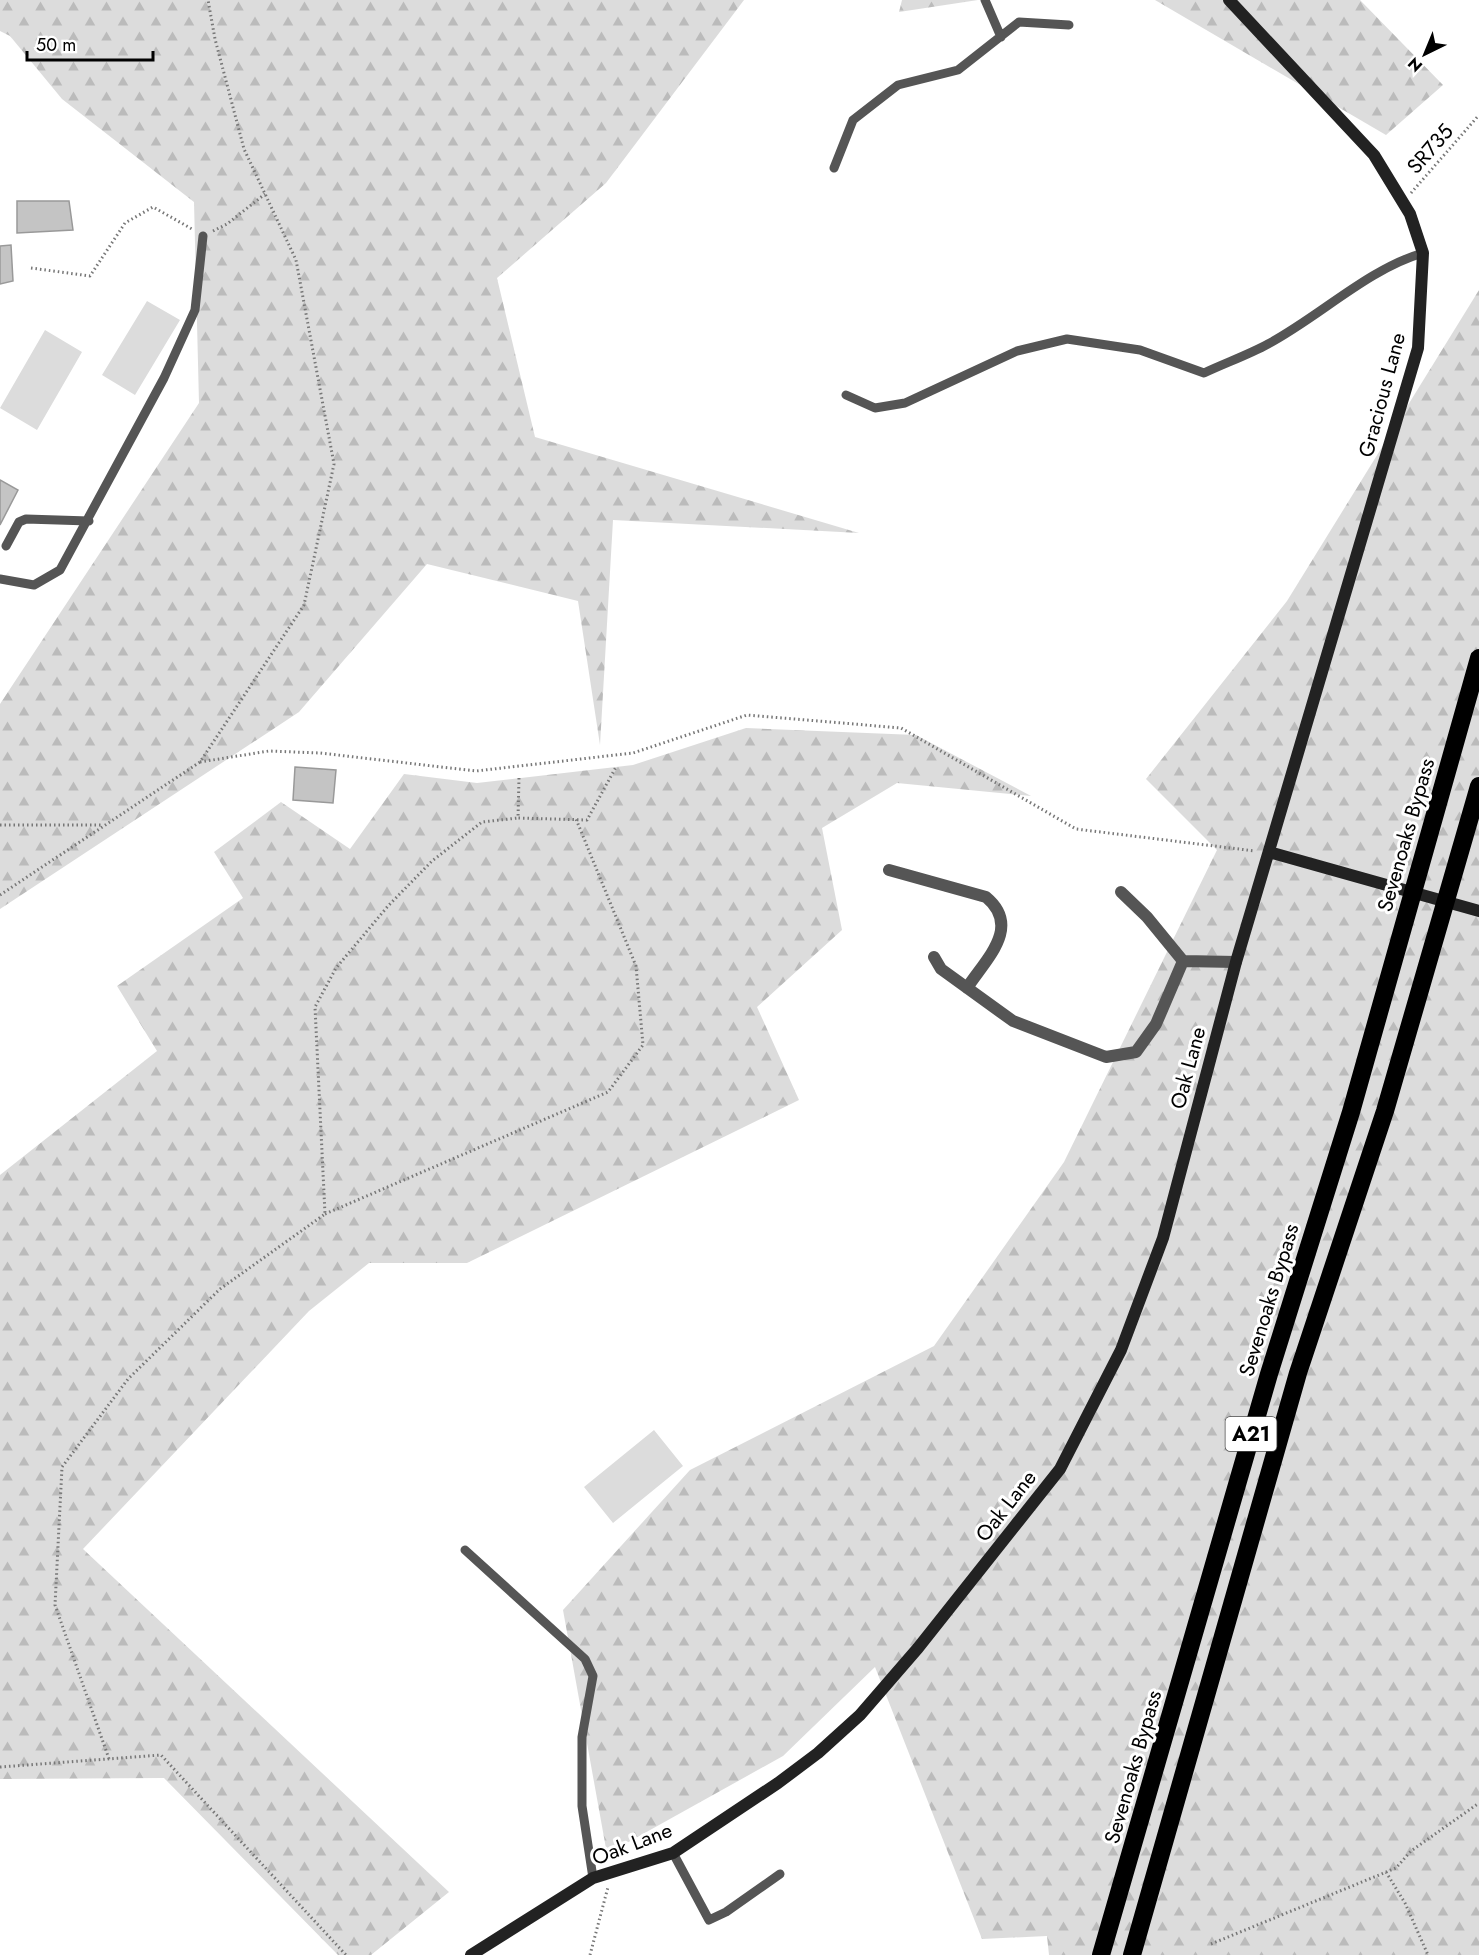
<svg xmlns="http://www.w3.org/2000/svg" width="1479" height="1955" font-family="Jost,sans-serif">
  <style>
    .grass { fill: #dcdcdc }
    .forest { fill: url(#forest-firs) }
    .building { fill: #c4c4c4; stroke: #999; stroke-width: 1.5 }
    .lines { fill: none; stroke-linecap: round; stroke-linejoin: round }
    .path { stroke: #777; stroke-width: 3; stroke-dasharray: 1.5 3; stroke-linecap: butt }
    .lane { stroke: #555; stroke-width: 9 }
    .street { stroke: #555; stroke-width: 12 }
    .secondary { stroke: #222; stroke-width: 12 }
    .highway { stroke: #000; stroke-width: 18 }
    .labels { text-anchor: middle; dominant-baseline: central; stroke-width: 6; stroke-linejoin: round; paint-order: stroke }
    .shield { fill: #fff; stroke: #4c4c4c; stroke-width: 1.5 }
    .shield-label { font-size: 20px; font-weight: bold; fill: #000 }
    .street-label { font-size: 21px; fill: #000; stroke: #fff }
  </style>
  <defs>
    <pattern id="forest-firs" width="22" height="20" patternUnits="userSpaceOnUse" patternTransform="scale(1.5)"><rect width="22" height="20" fill="#dcdcdc"/><path d="M5 1l3.5 6h-7zM16 11l3.5 6h-7z" fill="#bbb"/></pattern>
  </defs>
  <rect width="100%" height="100%" fill="#fff"/>
  <!-- grass -->
  <path class="grass" d="M 147,301 L 180,320 L 135,395 L 102,375 Z
    M 45,330 L 82,352 L 37,430 L 0,408 Z
    M 654,1430 L 683,1466 L 613,1523 L 584,1487 Z"/>
  <!-- forest -->
  <path class="forest" d="M 0,0 L 744,0 L 606,183 L 497,278 L 535,437 L 859,533 L 613,520 L 600,745 L 578,601 L 427,564 L 299,712 L 0,909 L 0,704 L 199,403 L 194,202 L 62,99 L 10,36 L 0,31 Z
    M 902,0 L 978,0 L 899,12 Z
    M 1155,0 L 1360,0 L 1443,85 L 1386,135 Z
    M 1479,290 L 1479,1955 L 1049,1955 L 1047,1936 L 982,1939 L 875,1667 L 783,1756 L 607,1854 L 563,1610 L 690,1470 L 934,1346 L 1064,1162 L 1217,850 L 1146,779 L 1287,601 Z
    M 746,728 L 916,735 L 1031,796 L 897,783 L 822,828 L 842,930 L 757,1007 L 799,1100 L 467,1263 L 369,1263 L 309,1311 L 83,1549 L 449,1892 L 371,1955 L 338,1955 L 164,1778 L 0,1779 L 0,1175 L 157,1051 L 117,986 L 243,898 L 214,852 L 281,802 L 350,849 L 404,774 L 477,783 L 633,765 Z"/>
  <!-- building -->
  <path class="building" d="M 17,201 L 69,201 L 73,230 L 17,233 Z
    M 11,245 L 13,281 L 0,284 L 0,246 Z
    M 0,480 L 18,490 L 0,525 Z
    M 295,767 L 336,770 L 333,803 L 293,800 Z"/>
  <g class="lines">
    <!-- path -->
    <path class="path" d="M 1411,193 L 1479,115
      M 213,231 L 227,224 L 265,194
      M 31,268 L 90,276 L 125,223 L 153,207 L 192,229
      M 200,762 L 269,751 L 320,753 L 476,771 L 633,753 L 747,715 L 901,728 L 1076,829 L 1255,851
      M 519,778 L 518,818 L 587,820 L 616,767
      M 0,825 L 103,825
      M 0,895 L 200,762 L 304,605 L 334,464 L 296,260 L 244,149 L 215,39 L 208,0
      M 325,1214 L 608,1092 L 643,1045 L 636,966 L 576,819
      M 109,1759 L 55,1605 L 62,1467 L 128,1379 L 220,1289 L 325,1214 L 315,1007 L 336,968 L 388,906 L 432,861 L 482,822 L 518,818
      M 0,1767 L 161,1755 L 346,1955
      M 1386,1872 L 1405,1903 L 1428,1955
      M 1211,1944 L 1396,1868 L 1411,1851 L 1479,1803
      M 590,1955 L 608,1887"/>
    <!-- lane -->
    <path class="lane" d="M 985,0 L 1001,37
      M 834,168 L 853,120 L 898,85 L 958,70 L 1019,22 L 1069,25
      M 846,395 L 875,408 L 905,403 L 1017,351 L 1067,339 L 1140,350 L 1204,373 C 1225,363 1248,355 1268,344 C 1319,317 1368,269 1423,253
      M 6,546 L 19,522 L 26,519 L 89,521
      M 0,579 L 34,585 L 60,570 L 164,378 L 195,310 L 203,236
      M 465,1550 L 585,1659 L 593,1676 L 582,1737 L 582,1806 L 593,1878
      M 673,1853 L 709,1920 L 726,1912 L 780,1874"/>
    <!-- street -->
    <path class="street" d="M 889,870 L 986,897 C 1022,927 986,959 967,988
      M 1121,892 L 1147,917 L 1183,961
      M 934,957 L 941,969 L 1013,1021 L 1106,1057 L 1136,1052 L 1156,1024 L 1183,961 L 1236,962"/>
    <!-- secondary -->
    <path class="secondary" d="M 1269,852 L 1479,911
      M 471,1955 L 593,1878 L 673,1853 L 778,1783 L 818,1753 L 860,1715 L 918,1648 L 1060,1469 L 1121,1350 L 1163,1238 L 1236,962 L 1418,348 L 1423,253 L 1410,214 L 1374,155 L 1229,0"/>
    <!-- highway -->
    <path class="highway" d="M 1101,1955 L 1269,1374 L 1351,1112 L 1479,658
      M 1132,1955 L 1298,1373 L 1385,1111 L 1479,786"/>
  </g>
  <g class="labels">
    <!-- shield labels -->
    <rect class="shield" x="1225.5" y="1417" width="51" height="34" rx="4.5"/>
    <g class="shield-label">
      <text x="1251" y="1434">A21</text>
    </g>
    <!-- street labels -->
    <g class="street-label">
      <text transform="translate(1430 149) rotate(-49)">SR735</text>
      <text transform="translate(1382 395) rotate(-75)">Gracious Lane</text>
      <text transform="translate(1406 835) rotate(-74)">Sevenoaks Bypass</text>
      <text transform="translate(1188 1068) rotate(-75)">Oak Lane</text>
      <text transform="translate(1269 1300) rotate(-73)">Sevenoaks Bypass</text>
      <text transform="translate(1006 1506) rotate(-52)">Oak Lane</text>
      <text transform="translate(1133 1767) rotate(-74)">Sevenoaks Bypass</text>
      <text transform="translate(632 1844) rotate(-21)">Oak Lane</text>
    </g>
  </g>
  <!-- north arrow -->
  <g transform="translate(1425 54) rotate(223)" stroke="#ffffff" stroke-width="4.5" paint-order="stroke">
  <path d="M0-4.5L10 22L0 15L-10 22Z" fill="#000000"/>
  <text y="-9" font-size="16" font-weight="bold" text-anchor="middle" fill="#000000">N</text>
  </g>
  <!-- scale -->
  <path d="M27 51v9h126v-9" fill="none" stroke="#000000" stroke-width="3"/>
  <text x="36" y="51" font-size="18" fill="#000000" stroke="#ffffff" stroke-width="4.5" paint-order="stroke">50 m</text>
</svg>
